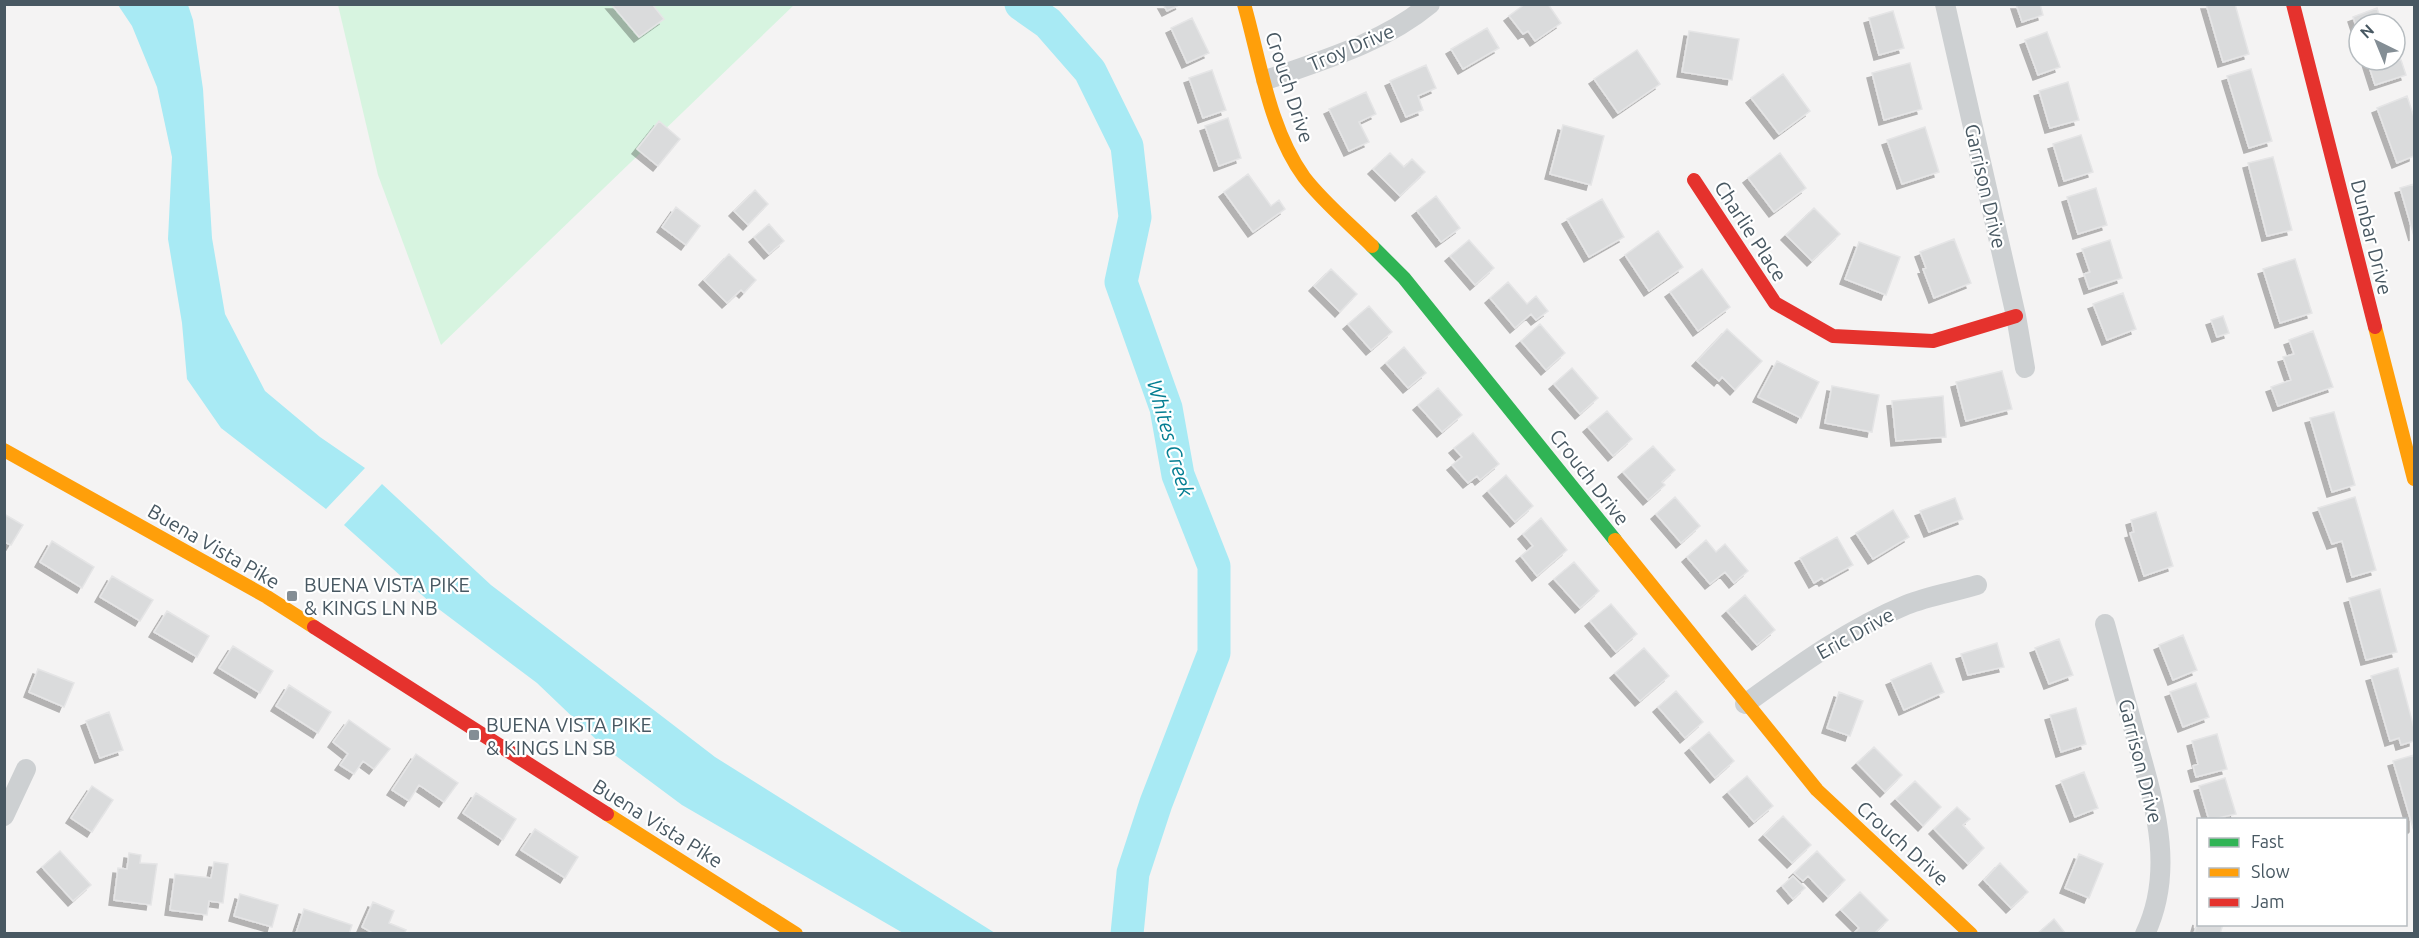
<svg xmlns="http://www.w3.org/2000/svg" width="2419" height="938" font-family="Ubuntu,sans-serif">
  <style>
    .green { fill: #d7f4e0 }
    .water { fill: #a8eaf4 }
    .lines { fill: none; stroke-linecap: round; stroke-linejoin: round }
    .river { stroke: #a8eaf4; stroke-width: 33 }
    .building { fill: #dadbdc; stroke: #e5e5e6; stroke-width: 1.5; filter: url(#shadow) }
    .street { stroke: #cdd0d2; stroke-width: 20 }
    .fast { stroke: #30b455; stroke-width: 14 }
    .slow { stroke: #ff9f0a; stroke-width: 14 }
    .jam { stroke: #e5322d; stroke-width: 14 }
    .poi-dot { fill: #848e95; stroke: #fff; stroke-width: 2 }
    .labels { text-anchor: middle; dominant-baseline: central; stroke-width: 4.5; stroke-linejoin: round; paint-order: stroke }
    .street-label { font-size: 20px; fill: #485862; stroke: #fff }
    .poi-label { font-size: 20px; fill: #485862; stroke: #fff; text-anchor: start }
    .water-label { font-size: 21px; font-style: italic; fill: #047e92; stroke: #fff }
  </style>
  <defs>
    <filter id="shadow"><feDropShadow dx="-5" dy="5" stdDeviation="0" flood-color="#0004"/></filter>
  </defs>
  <rect width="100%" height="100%" fill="#f4f3f3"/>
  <!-- green -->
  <path class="green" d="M 338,5 L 794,5 L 441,345 L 378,175 Z"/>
  <!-- water -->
  <path class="water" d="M 118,5 L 188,5 L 193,20 L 203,89 L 212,238 L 225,314 L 265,391 L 320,437 L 365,468 L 326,509 L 221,428 L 187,379 L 182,323 L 168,239 L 172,157 L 157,87 L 132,26 Z
    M 382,484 L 491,585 L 715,757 L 995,933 L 903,933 L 682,805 L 604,747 L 537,683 L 432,604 L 344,525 Z"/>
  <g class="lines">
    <!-- river -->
    <path class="river" d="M 1021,4 L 1048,23 L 1090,71 L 1127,146 L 1135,217 L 1121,282 L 1166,408 L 1178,475 L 1214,566 L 1214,653 L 1156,803 L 1133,873 L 1127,934"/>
  </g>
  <!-- building -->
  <path class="building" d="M 611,4 L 652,4 L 664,19 L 639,37 Z
    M 1163,4 L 1181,4 L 1167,11 Z
    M 1525,4 L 1548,4 L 1561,23 L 1535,41 L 1528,31 L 1523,34 L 1509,16 Z
    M 2016,4 L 2040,4 L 2043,15 L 2022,22 Z
    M 2206,4 L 2235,4 L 2249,54 L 2223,62 Z
    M 2377,8 L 2382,24 L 2359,24 L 2359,35 L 2353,17 Z
    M 1893,11 L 1904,48 L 1879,55 L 1869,18 Z
    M 1192,18 L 1209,53 L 1187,63 L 1171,28 Z
    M 1487,28 L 1499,48 L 1463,69 L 1451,49 Z
    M 1689,31 L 1739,39 L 1732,80 L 1682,72 Z
    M 2047,32 L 2060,67 L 2038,75 L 2025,40 Z
    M 1637,50 L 1660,84 L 1618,113 L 1594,79 Z
    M 2367,60 L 2401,60 L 2406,75 L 2375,85 Z
    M 1910,63 L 1922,109 L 1884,120 L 1872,73 Z
    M 1426,65 L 1436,88 L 1418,96 L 1423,110 L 1406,117 L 1390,81 Z
    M 2251,69 L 2272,141 L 2249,148 L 2227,76 Z
    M 1212,70 L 1226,110 L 1203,118 L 1189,78 Z
    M 1783,74 L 1810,111 L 1779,134 L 1751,98 Z
    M 2068,82 L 2079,120 L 2050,128 L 2039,91 Z
    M 1366,92 L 1376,114 L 1359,122 L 1369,142 L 1349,151 L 1329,109 Z
    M 2407,96 L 2414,117 L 2414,156 L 2397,163 L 2377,108 Z
    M 1228,118 L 1241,158 L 1219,166 L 1205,126 Z
    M 659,121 L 680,139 L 658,166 L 637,149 Z
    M 1563,125 L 1604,136 L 1591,185 L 1550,174 Z
    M 1925,127 L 1939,172 L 1902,184 L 1887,140 Z
    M 2081,135 L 2093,172 L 2064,181 L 2053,144 Z
    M 1390,153 L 1404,167 L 1412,159 L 1425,172 L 1400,196 L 1373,169 Z
    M 1780,153 L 1806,188 L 1774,212 L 1748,178 Z
    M 2273,157 L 2292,230 L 2267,236 L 2248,163 Z
    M 1248,174 L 1271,206 L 1279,200 L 1285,209 L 1253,232 L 1224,192 Z
    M 2414,184 L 2414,236 L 2400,188 Z
    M 2096,188 L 2107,225 L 2078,234 L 2067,197 Z
    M 755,190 L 768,204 L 748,225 L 734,211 Z
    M 1436,196 L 1460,228 L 1441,242 L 1417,211 Z
    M 1602,199 L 1624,237 L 1589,257 L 1567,219 Z
    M 676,207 L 700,226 L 686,245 L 662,227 Z
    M 1814,208 L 1840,234 L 1812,261 L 1786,235 Z
    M 769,224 L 784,241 L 769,254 L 754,237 Z
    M 1658,231 L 1683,267 L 1649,291 L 1625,255 Z
    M 1954,239 L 1971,283 L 1934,298 L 1923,269 L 1926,268 L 1920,252 Z
    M 1469,240 L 1494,268 L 1475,285 L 1450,256 Z
    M 2110,240 L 2122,278 L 2089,289 L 2084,274 L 2090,272 L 2082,249 Z
    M 1859,242 L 1900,257 L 1886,295 L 1845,279 Z
    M 729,254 L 756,280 L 744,293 L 741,290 L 727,303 L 704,280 Z
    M 2295,259 L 2312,313 L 2280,323 L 2263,269 Z
    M 1331,269 L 1357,294 L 1340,312 L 1314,286 Z
    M 1702,269 L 1730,307 L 1698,331 L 1670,292 Z
    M 1508,282 L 1527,304 L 1536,296 L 1548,311 L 1536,320 L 1531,314 L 1515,328 L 1490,298 Z
    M 2123,293 L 2136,329 L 2107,340 L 2093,304 Z
    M 1369,306 L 1392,332 L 1371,350 L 1348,324 Z
    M 2223,316 L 2229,333 L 2217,337 L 2211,320 Z
    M 1540,324 L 1565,353 L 1546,370 L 1521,341 Z
    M 1727,329 L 1762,361 L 1735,390 L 1722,377 L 1719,381 L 1697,361 Z
    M 2313,331 L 2333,387 L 2278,406 L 2271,387 L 2291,380 L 2283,357 L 2294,354 L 2289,340 Z
    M 1404,347 L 1426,373 L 1408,388 L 1386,363 Z
    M 1777,361 L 1819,382 L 1801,418 L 1758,397 Z
    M 1572,368 L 1598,398 L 1580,414 L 1554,384 Z
    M 2002,371 L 2012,409 L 1966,421 L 1956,382 Z
    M 1832,386 L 1879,395 L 1872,432 L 1825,423 Z
    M 1438,388 L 1462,415 L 1442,432 L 1418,405 Z
    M 1943,396 L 1946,437 L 1896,441 L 1892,401 Z
    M 1607,411 L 1632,439 L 1613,456 L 1588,427 Z
    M 2334,412 L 2355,485 L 2332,492 L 2310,418 Z
    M 1473,433 L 1499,464 L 1480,480 L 1477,476 L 1468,483 L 1452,465 L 1462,457 L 1454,448 Z
    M 1653,446 L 1675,470 L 1662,482 L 1665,485 L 1648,500 L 1623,472 Z
    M 1506,475 L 1533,506 L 1515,522 L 1488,491 Z
    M 1675,497 L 1700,526 L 1681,543 L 1656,514 Z
    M 2355,497 L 2376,570 L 2352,577 L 2342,541 L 2332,544 L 2318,508 Z
    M 1955,498 L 1963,519 L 1929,532 L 1920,511 Z
    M 1893,510 L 1909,537 L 1873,559 L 1856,533 Z
    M 2156,512 L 2173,566 L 2144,576 L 2130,533 L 2134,532 L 2131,520 Z
    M 4,514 L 23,525 L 11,545 L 4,542 Z
    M 1541,518 L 1567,550 L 1537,576 L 1521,556 L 1533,546 L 1523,534 Z
    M 1837,537 L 1853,565 L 1824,581 L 1822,578 L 1814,583 L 1800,558 Z
    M 1706,540 L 1716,552 L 1725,544 L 1748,571 L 1734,583 L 1725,572 L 1710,584 L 1687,557 Z
    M 52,541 L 94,567 L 82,588 L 40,562 Z
    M 1574,562 L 1599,591 L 1580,608 L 1554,579 Z
    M 112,576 L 153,600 L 140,621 L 100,597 Z
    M 2380,589 L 2397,652 L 2366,660 L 2349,598 Z
    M 1745,595 L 1775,630 L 1757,645 L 1727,611 Z
    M 1611,604 L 1637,634 L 1616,652 L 1590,621 Z
    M 167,611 L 209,636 L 197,657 L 154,632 Z
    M 2183,635 L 2197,670 L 2173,680 L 2159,645 Z
    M 2059,639 L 2073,675 L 2049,684 L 2035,648 Z
    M 1997,643 L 2004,667 L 1968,675 L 1961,654 Z
    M 233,646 L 273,671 L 260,693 L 219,668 Z
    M 1644,648 L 1669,676 L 1640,701 L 1615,673 Z
    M 1931,663 L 1944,692 L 1904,710 L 1891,680 Z
    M 2398,668 L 2414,728 L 2414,741 L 2401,745 L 2399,738 L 2390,741 L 2371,676 Z
    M 38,669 L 74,683 L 64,707 L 29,692 Z
    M 2196,683 L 2209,717 L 2183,727 L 2170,692 Z
    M 289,685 L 331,712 L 318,733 L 276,706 Z
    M 1676,691 L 1703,722 L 1685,738 L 1658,707 Z
    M 1839,692 L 1863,701 L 1850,736 L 1827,728 Z
    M 2076,708 L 2086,744 L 2061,752 L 2050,715 Z
    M 109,712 L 123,750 L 100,758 L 86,721 Z
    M 349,720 L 390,749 L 374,769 L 363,761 L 354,774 L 340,765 L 348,754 L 333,742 Z
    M 1709,732 L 1734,761 L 1715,778 L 1690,748 Z
    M 2217,734 L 2227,769 L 2196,777 L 2193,766 L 2198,764 L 2192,741 Z
    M 1874,747 L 1902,775 L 1885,792 L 1857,763 Z
    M 416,754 L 458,783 L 444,802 L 419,785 L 409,801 L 392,790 Z
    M 2414,755 L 2414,827 L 2413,828 L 2393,761 Z
    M 2084,772 L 2098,808 L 2075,817 L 2061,781 Z
    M 1747,776 L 1773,806 L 1754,822 L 1728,792 Z
    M 2225,778 L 2236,814 L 2209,820 L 2199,786 Z
    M 1915,781 L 1941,807 L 1923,826 L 1896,799 Z
    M 92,786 L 113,800 L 92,832 L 71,818 Z
    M 476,793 L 516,819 L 503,840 L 463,813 Z
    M 1957,807 L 1970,819 L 1963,825 L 1984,848 L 1968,864 L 1934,829 Z
    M 1783,816 L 1811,845 L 1792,863 L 1764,835 Z
    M 535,829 L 578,857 L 565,878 L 521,850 Z
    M 60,851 L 91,885 L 73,901 L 42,867 Z
    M 1817,851 L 1845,880 L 1828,897 L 1808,876 L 1803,881 L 1794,873 Z
    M 129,853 L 141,855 L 140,863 L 157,864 L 151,905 L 114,900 L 118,868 L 127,869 Z
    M 2079,854 L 2103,864 L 2089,898 L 2065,888 Z
    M 214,862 L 228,864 L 223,903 L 209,901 L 207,915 L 170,910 L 175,874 L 211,878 Z
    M 2000,863 L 2028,892 L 2011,908 L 1984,880 Z
    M 1793,876 L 1805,888 L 1793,899 L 1782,886 Z
    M 1860,892 L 1888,920 L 1874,934 L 1853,934 L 1859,928 L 1841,910 Z
    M 240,894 L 278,905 L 272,927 L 234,916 Z
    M 373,902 L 394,911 L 389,923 L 406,930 L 404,934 L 370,934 L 371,932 L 362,927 Z
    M 304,909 L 352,925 L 349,934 L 296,933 Z
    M 2054,919 L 2066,934 L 2037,934 Z
    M 2198,920 L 2198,924 L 2223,924 L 2220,934 L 2194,934 Z"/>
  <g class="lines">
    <!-- street -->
    <path class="street" d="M 1945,4 L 2016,316 L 2025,368
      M 1266,80 C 1323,60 1383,43 1430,4
      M 2105,624 C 2115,662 2126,700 2136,738 C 2154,803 2176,869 2145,934
      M 1745,704 C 1795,668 1848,629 1906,605 C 1928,596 1954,592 1977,585
      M 4,816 L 26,769"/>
    <!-- fast -->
    <path class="fast" d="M 1372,246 L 1404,278 L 1615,540"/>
    <!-- slow -->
    <path class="slow" d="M 1244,4 C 1260,60 1269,129 1304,177 C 1323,202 1350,224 1372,246
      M 2375,327 L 2414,479
      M 4,450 L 267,597 L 314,627
      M 1615,540 L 1817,790 L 1971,934
      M 607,814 L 796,934"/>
    <!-- jam -->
    <path class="jam" d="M 2293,4 L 2375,327
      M 1694,180 L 1775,303 L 1833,336 L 1933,341 L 2016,316
      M 314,627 L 607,814"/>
  </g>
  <!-- markers -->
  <g class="poi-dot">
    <rect x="286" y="590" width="12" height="12" rx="3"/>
    <rect x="468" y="729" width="12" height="12" rx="3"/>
  </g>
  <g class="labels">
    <!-- street labels -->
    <g class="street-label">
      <text transform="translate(1351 47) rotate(-23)">Troy Drive</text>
      <text transform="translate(1290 87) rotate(72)">Crouch Drive</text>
      <text transform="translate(1986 186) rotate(77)">Garrison Drive</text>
      <text transform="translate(1751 231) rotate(57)">Charlie Place</text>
      <text transform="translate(2372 237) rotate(76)">Dunbar Drive</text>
      <text transform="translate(1590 477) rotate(52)">Crouch Drive</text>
      <text transform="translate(214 546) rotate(30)">Buena Vista Pike</text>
      <text transform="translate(1855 633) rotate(-29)">Eric Drive</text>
      <text transform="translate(2141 761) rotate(76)">Garrison Drive</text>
      <text transform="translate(658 823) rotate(32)">Buena Vista Pike</text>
      <text transform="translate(1903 843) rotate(42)">Crouch Drive</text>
    </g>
    <!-- poi labels -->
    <g class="poi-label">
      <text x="304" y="584">BUENA VISTA PIKE<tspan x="304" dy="23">&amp; KINGS LN NB</tspan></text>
      <text x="486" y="724">BUENA VISTA PIKE<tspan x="486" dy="23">&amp; KINGS LN SB</tspan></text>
    </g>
    <!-- water labels -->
    <g class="water-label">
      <text transform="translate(1171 438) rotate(74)">Whites Creek</text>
    </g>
  </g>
  <!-- border -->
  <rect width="2419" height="938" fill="none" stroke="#485862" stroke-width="12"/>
  <!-- legend -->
  <rect x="2197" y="818" width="210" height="108" fill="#ffffff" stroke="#b6bcc0" stroke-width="1.5"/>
  <rect x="2209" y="838" width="30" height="9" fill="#30b455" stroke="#b6bcc0" stroke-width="1.5"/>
  <text x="2251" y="848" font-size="18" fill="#485862">Fast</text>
  <rect x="2209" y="868" width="30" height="9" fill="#ff9f0a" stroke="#b6bcc0" stroke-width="1.5"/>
  <text x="2251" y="878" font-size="18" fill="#485862">Slow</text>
  <rect x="2209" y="898" width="30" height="9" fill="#e5322d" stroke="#b6bcc0" stroke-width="1.5"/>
  <text x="2251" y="908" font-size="18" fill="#485862">Jam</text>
  <!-- north arrow -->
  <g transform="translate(2377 42) rotate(317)"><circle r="28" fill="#ffffff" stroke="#b6bcc0" stroke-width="1.5"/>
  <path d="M0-4.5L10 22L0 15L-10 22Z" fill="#848e95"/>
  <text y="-9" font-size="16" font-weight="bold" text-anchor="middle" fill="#485862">N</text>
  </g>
</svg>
